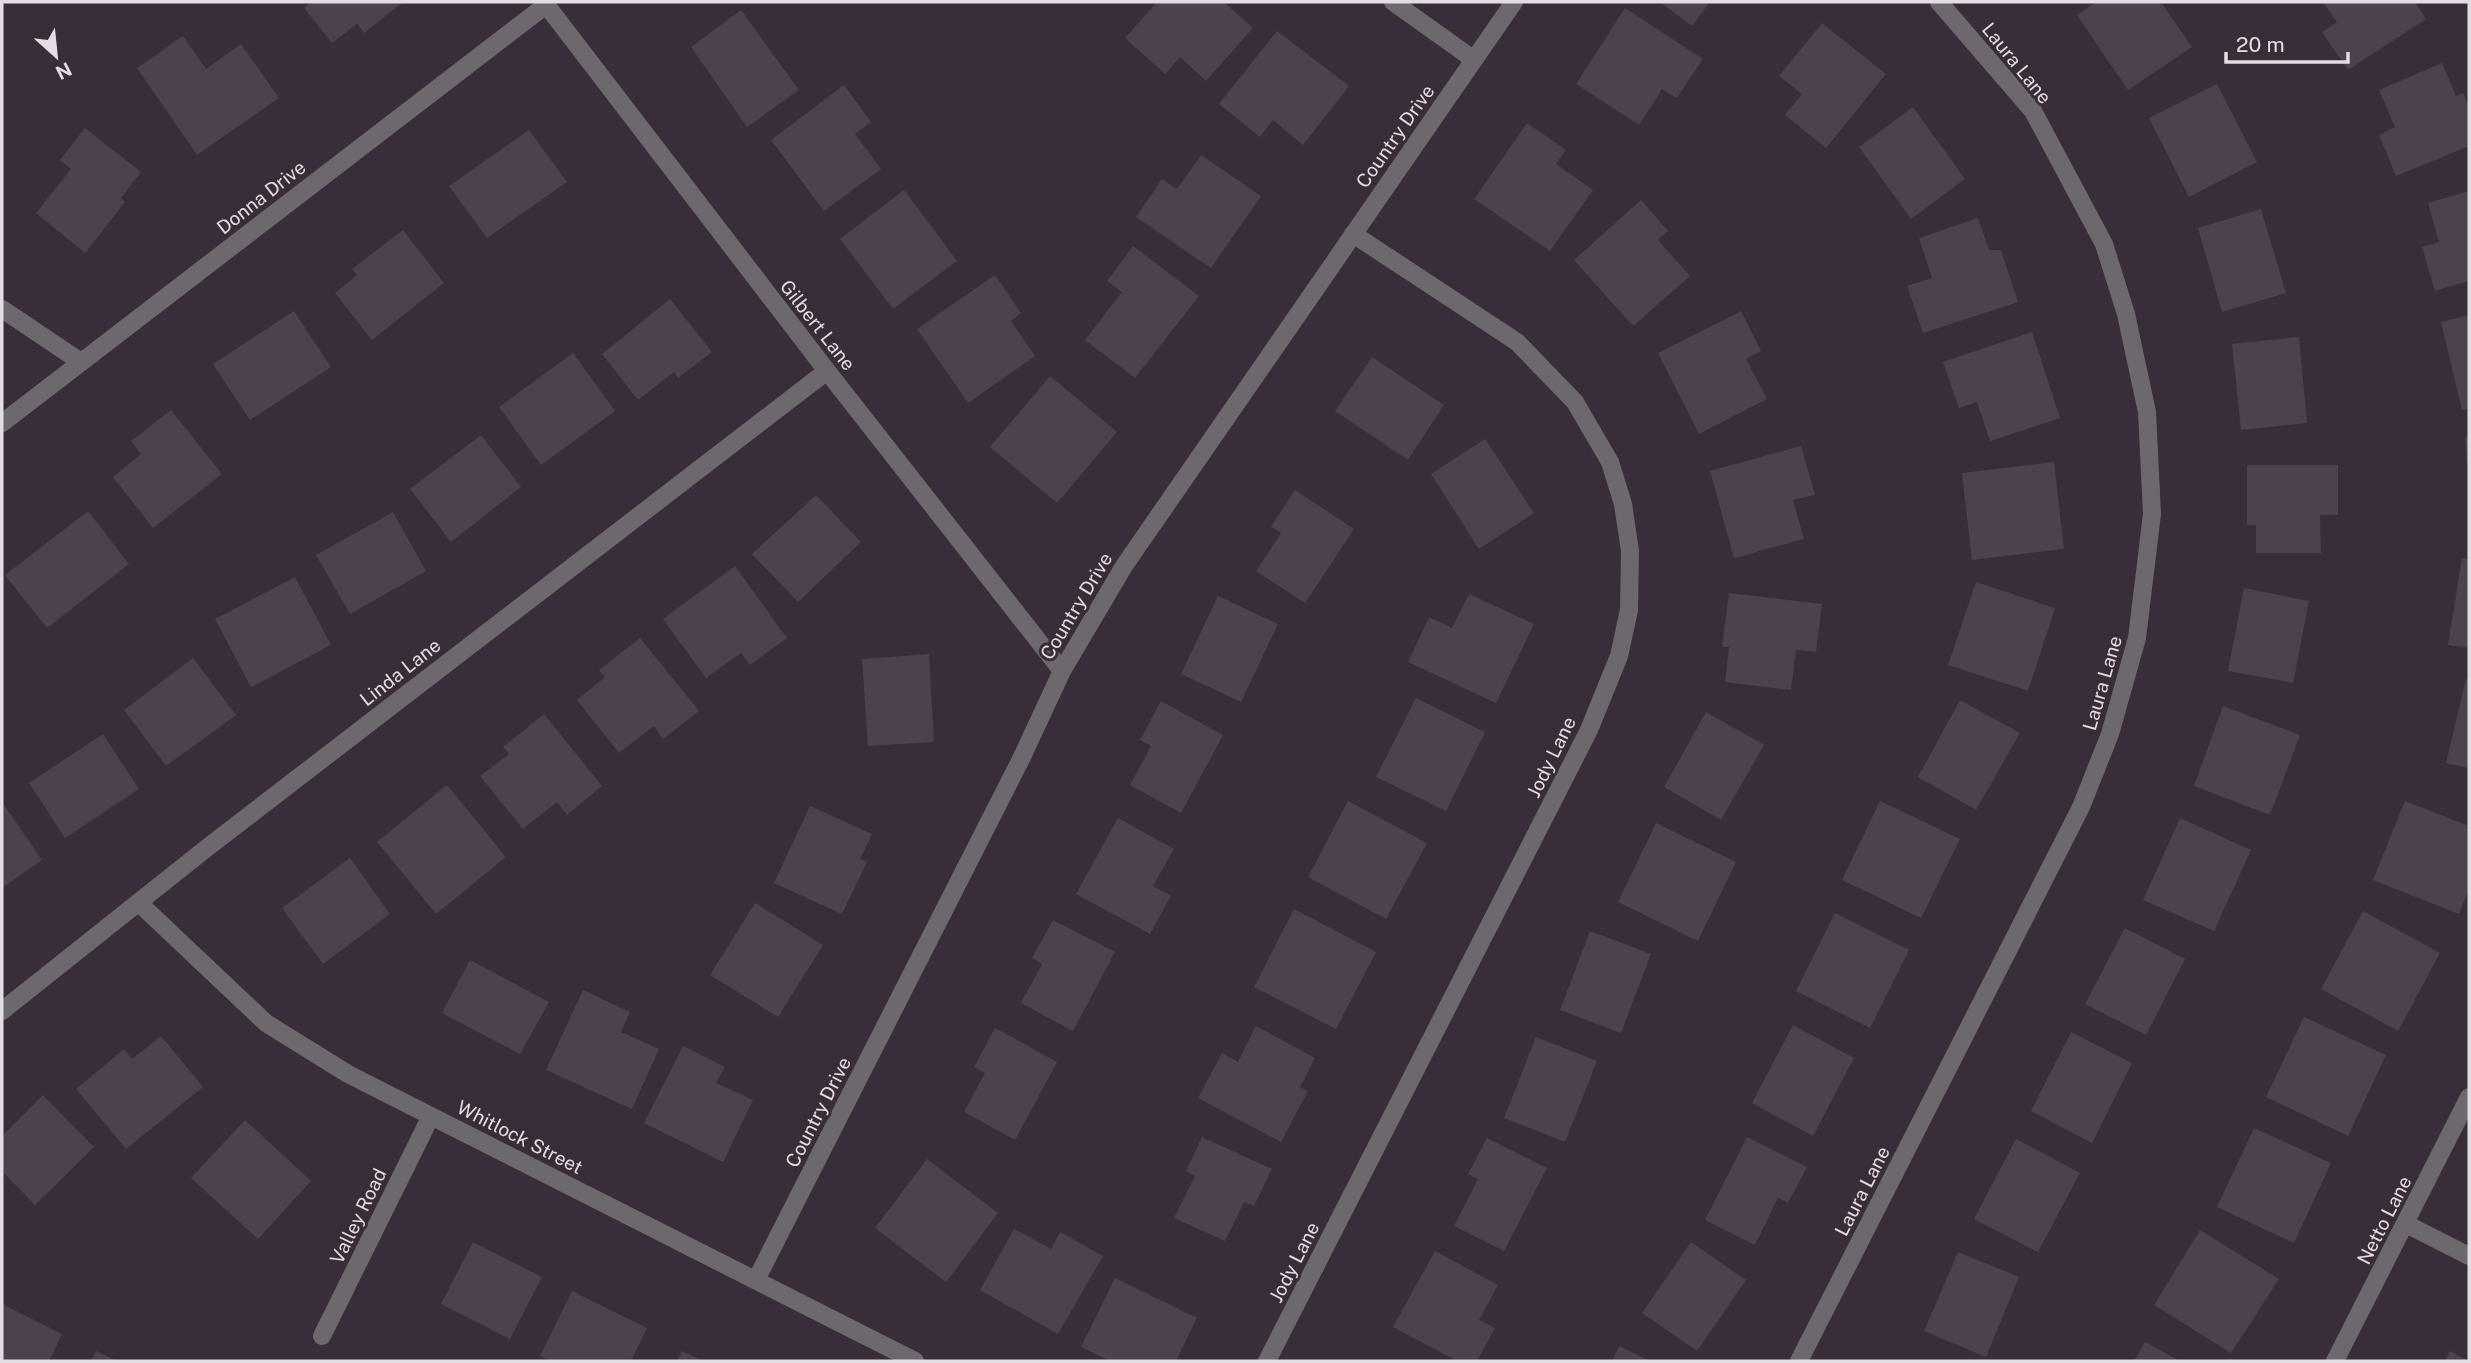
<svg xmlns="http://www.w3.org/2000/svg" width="2471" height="1363" font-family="'Public Sans',sans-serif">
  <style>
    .building { fill: #4d414e }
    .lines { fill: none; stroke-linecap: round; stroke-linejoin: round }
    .lane { stroke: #6d686e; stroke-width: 18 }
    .street { stroke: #6d686e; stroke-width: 18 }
    .labels { text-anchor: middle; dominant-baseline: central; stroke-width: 6; stroke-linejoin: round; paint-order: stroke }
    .street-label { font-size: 19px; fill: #e4dce4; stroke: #382d38 }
  </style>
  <rect width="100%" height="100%" fill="#382d38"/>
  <!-- building -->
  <path class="building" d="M 311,2 L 401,2 L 402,3 L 364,33 L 357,24 L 332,43 L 304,8 Z
    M 1157,2 L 1224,2 L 1253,28 L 1206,81 L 1180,57 L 1165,74 L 1125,38 Z
    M 1660,2 L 1710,2 L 1692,26 Z
    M 2096,2 L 2161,2 L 2192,47 L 2128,90 L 2077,15 Z
    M 2323,2 L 2415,2 L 2426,19 L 2348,70 L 2322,32 L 2337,22 Z
    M 1625,8 L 1703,59 L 1677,98 L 1662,89 L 1639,125 L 1576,84 Z
    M 741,10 L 799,90 L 747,127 L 691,47 Z
    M 1822,23 L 1886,74 L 1826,148 L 1785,115 L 1802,94 L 1779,76 Z
    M 1277,31 L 1349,86 L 1303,145 L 1273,120 L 1260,137 L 1219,104 Z
    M 183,36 L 206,69 L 241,44 L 279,98 L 197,155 L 137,68 Z
    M 2442,63 L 2456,96 L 2463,93 L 2469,107 L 2469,146 L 2396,176 L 2379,135 L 2395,127 L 2379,90 Z
    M 2217,84 L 2257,162 L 2189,197 L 2149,118 Z
    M 844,85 L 871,122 L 855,134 L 881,169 L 824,211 L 771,140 Z
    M 1913,107 L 1965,179 L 1911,219 L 1859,147 Z
    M 1527,123 L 1566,150 L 1556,164 L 1593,190 L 1550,251 L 1474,199 Z
    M 85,128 L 141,172 L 121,198 L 125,202 L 85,253 L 36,213 L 71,169 L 60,160 Z
    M 529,130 L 567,182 L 487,238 L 449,186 Z
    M 1201,155 L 1261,196 L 1211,268 L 1136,217 L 1162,179 L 1177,189 Z
    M 904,190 L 957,261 L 893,309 L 840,239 Z
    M 2469,191 L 2469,281 L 2435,291 L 2422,247 L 2439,242 L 2428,203 Z
    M 1641,200 L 1668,231 L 1658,240 L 1690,276 L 1633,326 L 1574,260 Z
    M 2261,209 L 2286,293 L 2222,312 L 2198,228 Z
    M 1978,218 L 1989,250 L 2001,250 L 2018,302 L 1923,333 L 1907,286 L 1932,278 L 1919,238 Z
    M 403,230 L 444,283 L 372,340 L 335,293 L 357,275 L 352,269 Z
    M 1133,246 L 1199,296 L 1135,378 L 1085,340 L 1122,292 L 1107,281 Z
    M 995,275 L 1021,313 L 1011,321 L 1035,356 L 968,403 L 917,329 Z
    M 670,299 L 712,352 L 678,378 L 674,372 L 638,400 L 602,354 Z
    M 294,311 L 331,367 L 250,420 L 213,364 Z
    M 1741,311 L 1761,351 L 1746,359 L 1767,399 L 1699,434 L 1658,353 Z
    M 2469,315 L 2469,409 L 2462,410 L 2441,322 Z
    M 2032,332 L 2060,418 L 1990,441 L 1977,402 L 1959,408 L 1943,362 Z
    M 2299,337 L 2307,423 L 2241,430 L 2232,344 Z
    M 573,353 L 615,411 L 541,465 L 499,407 Z
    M 1372,357 L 1444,405 L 1408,460 L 1335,411 Z
    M 1050,376 L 1117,432 L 1057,503 L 990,447 Z
    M 171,410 L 222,474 L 153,528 L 113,477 L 141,454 L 131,441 Z
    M 481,435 L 521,487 L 451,542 L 410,489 Z
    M 2465,437 L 2469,437 L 2469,465 L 2467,465 Z
    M 1485,439 L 1534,513 L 1479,549 L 1431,474 Z
    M 1801,446 L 1815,495 L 1793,500 L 1804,539 L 1734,558 L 1710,471 Z
    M 2054,462 L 2064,549 L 1972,560 L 1962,473 Z
    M 2247,465 L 2338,465 L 2338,515 L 2320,515 L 2321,553 L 2256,553 L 2256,525 L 2247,525 Z
    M 1295,490 L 1354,529 L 1305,603 L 1256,571 L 1281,533 L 1271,527 Z
    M 816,495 L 861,542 L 798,602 L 752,554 Z
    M 88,511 L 129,564 L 47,628 L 5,575 Z
    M 393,512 L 426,571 L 350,614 L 316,555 Z
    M 2462,558 L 2469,559 L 2469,648 L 2448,645 Z
    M 735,566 L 787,638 L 750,665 L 741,653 L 706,678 L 663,619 Z
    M 295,577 L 331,645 L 251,687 L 215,619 Z
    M 1976,582 L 2055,608 L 2028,691 L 1948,665 Z
    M 2244,588 L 2309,601 L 2293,683 L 2228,671 Z
    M 1729,593 L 1822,604 L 1816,652 L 1796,650 L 1791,690 L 1725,682 L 1729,647 L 1722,647 Z
    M 1469,594 L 1534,624 L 1496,703 L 1408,662 L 1429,617 L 1452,628 Z
    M 1218,596 L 1278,624 L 1241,702 L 1181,674 Z
    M 640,638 L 699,711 L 663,739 L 654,726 L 619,753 L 577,700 L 605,677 L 599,670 Z
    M 929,654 L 934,742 L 868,746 L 862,659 Z
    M 193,658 L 236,715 L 166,766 L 124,710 Z
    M 2466,679 L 2469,680 L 2469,768 L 2446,763 Z
    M 1416,698 L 1485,732 L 1446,811 L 1376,777 Z
    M 1960,700 L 2020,733 L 1976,810 L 1918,777 Z
    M 1161,701 L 1223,735 L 1181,813 L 1130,785 L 1151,746 L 1140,740 Z
    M 2223,706 L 2300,735 L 2270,815 L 2194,786 Z
    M 1706,712 L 1764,745 L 1721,820 L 1664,787 Z
    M 544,714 L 602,786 L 567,815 L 557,802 L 523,829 L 480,776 L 509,754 L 503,747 Z
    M 103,734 L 139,789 L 65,838 L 29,783 Z
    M 447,785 L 506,857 L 436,914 L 377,842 Z
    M 1348,801 L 1427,843 L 1386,919 L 1308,877 Z
    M 1880,801 L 1960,839 L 1921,918 L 1842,880 Z
    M 2405,801 L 2469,826 L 2469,889 L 2459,914 L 2373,880 Z
    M 2,802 L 42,860 L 2,888 Z
    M 810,806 L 872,834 L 860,859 L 867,862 L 842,914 L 774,883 Z
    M 1118,818 L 1174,849 L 1153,886 L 1171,896 L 1150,934 L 1076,894 Z
    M 2180,818 L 2251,850 L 2214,931 L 2143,900 Z
    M 1656,823 L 1736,862 L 1698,941 L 1618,902 Z
    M 350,858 L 390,914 L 323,964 L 282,908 Z
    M 755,903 L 823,945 L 778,1017 L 710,975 Z
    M 1294,909 L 1376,952 L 1336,1029 L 1254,987 Z
    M 2363,911 L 2440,953 L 2398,1031 L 2321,989 Z
    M 1835,913 L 1909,950 L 1870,1028 L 1796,991 Z
    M 1053,920 L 1115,952 L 1073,1031 L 1021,1003 L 1042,964 L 1032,958 Z
    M 2125,928 L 2185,959 L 2146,1035 L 2085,1004 Z
    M 1590,931 L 1651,954 L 1621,1033 L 1560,1010 Z
    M 470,960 L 549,1002 L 520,1054 L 442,1013 Z
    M 583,990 L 630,1012 L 621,1032 L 659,1049 L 632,1109 L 546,1070 Z
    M 2304,1017 L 2386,1055 L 2348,1136 L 2266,1097 Z
    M 1793,1025 L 1854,1058 L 1813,1136 L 1752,1103 Z
    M 1256,1026 L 1315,1058 L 1300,1087 L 1308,1091 L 1281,1142 L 1198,1098 L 1222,1053 L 1238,1062 Z
    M 995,1028 L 1057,1062 L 1015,1140 L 964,1112 L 985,1073 L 974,1067 Z
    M 2071,1032 L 2132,1063 L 2092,1143 L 2031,1111 Z
    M 161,1036 L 203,1087 L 126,1149 L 76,1089 L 124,1049 L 132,1059 Z
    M 1536,1037 L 1597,1061 L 1565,1142 L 1504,1118 Z
    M 683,1046 L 725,1067 L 716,1083 L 753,1100 L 723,1162 L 644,1123 Z
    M 43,1095 L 94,1147 L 35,1205 L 2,1171 L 2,1136 Z
    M 245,1120 L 311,1181 L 258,1239 L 191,1178 Z
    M 2254,1128 L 2331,1163 L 2294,1243 L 2217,1207 Z
    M 1202,1137 L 1272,1169 L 1254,1206 L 1244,1202 L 1225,1241 L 1174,1218 L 1195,1176 L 1186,1171 Z
    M 1747,1137 L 1807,1167 L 1788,1203 L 1778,1198 L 1755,1245 L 1705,1220 Z
    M 1487,1138 L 1547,1168 L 1504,1251 L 1454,1226 L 1478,1179 L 1468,1174 Z
    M 2016,1139 L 2080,1173 L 2038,1252 L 1974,1219 Z
    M 927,1159 L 998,1213 L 946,1282 L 875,1228 Z
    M 1014,1229 L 1051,1249 L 1060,1232 L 1103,1256 L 1058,1334 L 980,1290 Z
    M 2200,1230 L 2279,1279 L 2231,1353 L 2154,1305 Z
    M 473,1242 L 542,1277 L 510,1339 L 441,1304 Z
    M 1691,1242 L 1746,1280 L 1697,1351 L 1642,1313 Z
    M 1435,1251 L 1498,1285 L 1479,1320 L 1495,1328 L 1477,1361 L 1457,1361 L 1393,1327 Z
    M 1958,1252 L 2019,1277 L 1986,1357 L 1924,1331 Z
    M 1115,1278 L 1197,1318 L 1176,1361 L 1110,1361 L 1081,1347 Z
    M 572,1291 L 647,1328 L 631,1361 L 551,1361 L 540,1356 Z
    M 2,1304 L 62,1334 L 49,1361 L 2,1361 Z
    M 2145,1342 L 2180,1361 L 2134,1361 Z
    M 1619,1346 L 1650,1361 L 1612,1361 Z
    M 96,1351 L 117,1361 L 91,1361 Z
    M 682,1351 L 704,1361 L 677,1361 Z
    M 2450,1351 L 2469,1361 L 2445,1361 Z"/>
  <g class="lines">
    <!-- lane -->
    <path class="lane" d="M 2,309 L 81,362"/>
    <!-- street -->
    <path class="street" d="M 544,2 L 827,371 L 1062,671
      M 1393,2 L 1473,59
      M 2,423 L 546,5
      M 139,903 L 266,1023 L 348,1074 L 915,1361
      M 2,1011 L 208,847 L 827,371
      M 2406,1224 L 2469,1256
      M 756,1280 L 1021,759 L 1062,671 L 1124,566 L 1514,2
      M 322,1336 L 431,1116
      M 1267,1361 L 1589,730 L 1619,656 L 1629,610 L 1630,551 L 1623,504 L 1610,462 L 1575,402 L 1517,342 L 1353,234
      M 1799,1361 L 2081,807 L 2110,734 L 2137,638 L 2152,514 L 2147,412 L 2126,314 L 2104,244 L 2033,111 L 1939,2
      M 2335,1361 L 2469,1097"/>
  </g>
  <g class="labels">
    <!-- street labels -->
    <g class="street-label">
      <text transform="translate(2017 63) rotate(51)">Laura Lane</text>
      <text transform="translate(1395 136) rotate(-55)">Country Drive</text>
      <text transform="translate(261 197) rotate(-38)">Donna Drive</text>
      <text transform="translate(818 325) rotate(52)">Gilbert Lane</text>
      <text transform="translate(1076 606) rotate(-59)">Country Drive</text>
      <text transform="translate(400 672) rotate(-38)">Linda Lane</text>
      <text transform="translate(2102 683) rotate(-74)">Laura Lane</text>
      <text transform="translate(1551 757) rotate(-64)">Jody Lane</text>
      <text transform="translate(818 1112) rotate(-63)">Country Drive</text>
      <text transform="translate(520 1137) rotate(27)">Whitlock Street</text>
      <text transform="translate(1862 1191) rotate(-63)">Laura Lane</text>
      <text transform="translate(358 1216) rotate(-64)">Valley Road</text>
      <text transform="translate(2384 1220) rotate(-63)">Netto Lane</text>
      <text transform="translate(1294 1262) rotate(-63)">Jody Lane</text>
    </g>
  </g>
  <!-- border -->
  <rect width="2471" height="1363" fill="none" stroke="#e4dce4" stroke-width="7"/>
  <!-- north arrow -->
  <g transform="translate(56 56) rotate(153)" stroke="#382d38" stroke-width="5" paint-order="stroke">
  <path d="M0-5L12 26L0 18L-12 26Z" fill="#e4dce4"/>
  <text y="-10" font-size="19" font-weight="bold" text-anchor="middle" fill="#e4dce4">N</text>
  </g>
  <!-- scale -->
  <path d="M2226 52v10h122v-10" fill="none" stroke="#e4dce4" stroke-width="3.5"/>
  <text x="2236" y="52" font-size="21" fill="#e4dce4" stroke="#382d38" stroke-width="5" paint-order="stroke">20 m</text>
</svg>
